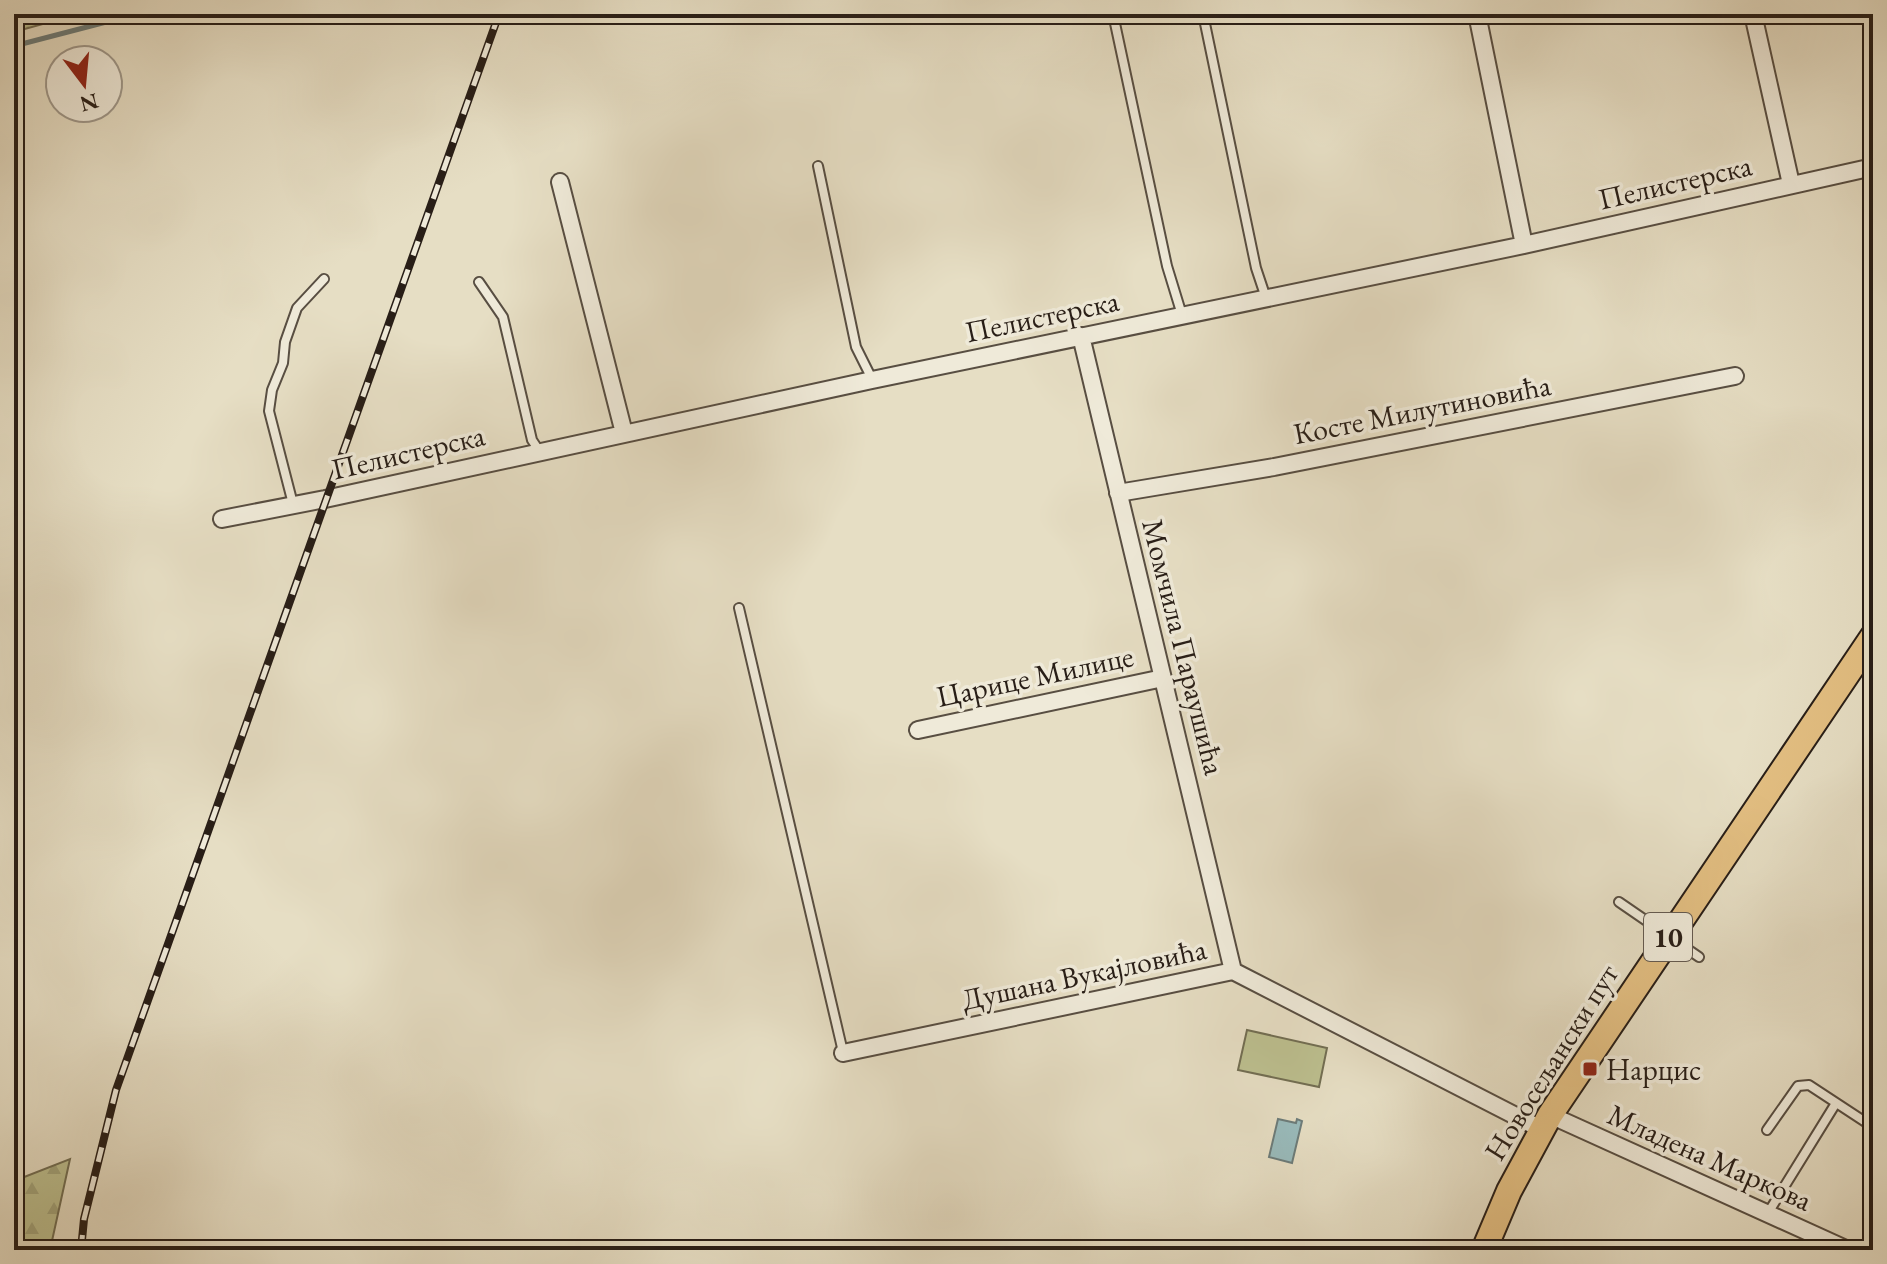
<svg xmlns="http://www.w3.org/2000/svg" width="1887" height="1264" font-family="'EB Garamond',serif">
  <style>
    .grass { fill: #bcbf8f; stroke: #726e53; stroke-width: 2 }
    .forest { fill: url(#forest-firs); stroke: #726e53; stroke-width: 2 }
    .park { fill: url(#park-dots); stroke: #726e53; stroke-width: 2 }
    .water { fill: #99bbbc; stroke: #6c7c7a; stroke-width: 2 }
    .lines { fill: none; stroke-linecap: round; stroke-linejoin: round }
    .stream { stroke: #6c7c7a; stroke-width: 5 }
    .service-casing { stroke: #584e42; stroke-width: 12 }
    .minor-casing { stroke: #584e42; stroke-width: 20 }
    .primary-casing { stroke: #281e17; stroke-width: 28 }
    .service { stroke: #efead9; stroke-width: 8 }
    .minor { stroke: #efead9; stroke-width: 16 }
    .primary { stroke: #e3bf82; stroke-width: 24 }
    .rail-casing { stroke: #281e17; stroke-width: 8 }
    .rail { stroke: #efead9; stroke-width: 5; stroke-dasharray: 15; stroke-linecap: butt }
    .poi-dot { fill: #8f2418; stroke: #efead9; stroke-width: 3 }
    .labels { text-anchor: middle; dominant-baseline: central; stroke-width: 7; stroke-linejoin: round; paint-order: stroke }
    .shield { fill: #efead9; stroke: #645b51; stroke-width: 2 }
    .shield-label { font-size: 28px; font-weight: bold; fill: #281e17 }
    .street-label { font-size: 30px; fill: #281e17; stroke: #efead9 }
    .poi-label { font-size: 30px; fill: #281e17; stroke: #efead9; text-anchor: start }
  </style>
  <defs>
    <pattern id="forest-firs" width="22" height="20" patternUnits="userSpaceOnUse" patternTransform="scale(2)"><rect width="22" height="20" fill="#bcbf8f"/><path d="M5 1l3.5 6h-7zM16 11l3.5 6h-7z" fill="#a2a47b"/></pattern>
    <pattern id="park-dots" width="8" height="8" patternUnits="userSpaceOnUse" patternTransform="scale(2)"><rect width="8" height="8" fill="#bcbf8f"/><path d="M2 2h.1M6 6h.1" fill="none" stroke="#a2a47b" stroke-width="1.8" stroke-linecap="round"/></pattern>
  </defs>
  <rect width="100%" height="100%" fill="#e6dec4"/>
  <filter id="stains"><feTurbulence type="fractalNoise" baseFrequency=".0025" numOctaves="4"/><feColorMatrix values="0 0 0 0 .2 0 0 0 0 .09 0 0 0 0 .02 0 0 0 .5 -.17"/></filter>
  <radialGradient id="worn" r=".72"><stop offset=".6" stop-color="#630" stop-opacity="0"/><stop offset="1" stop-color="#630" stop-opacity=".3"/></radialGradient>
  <!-- grass -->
  <path class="grass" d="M 1247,1030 L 1327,1048 L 1319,1087 L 1238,1070 Z"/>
  <!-- forest -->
  <path class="forest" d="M 70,1159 L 50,1250 L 14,1250 L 14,1181 Z"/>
  <!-- park -->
  <path class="park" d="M 14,14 L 79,14 L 14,32 Z"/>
  <!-- water -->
  <path class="water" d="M 1278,1119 L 1296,1123 L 1297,1119 L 1302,1121 L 1292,1163 L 1269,1157 Z"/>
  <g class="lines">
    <!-- stream -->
    <path class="stream" d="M 14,46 L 137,14"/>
    <!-- service casing -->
    <g class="service-casing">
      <path id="service" d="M 1113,14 L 1167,266 L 1182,315
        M 1203,14 L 1256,268 L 1266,298
        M 818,166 L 856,347 L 872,379
        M 479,282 L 503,317 L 532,440 L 540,452
        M 293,504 L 269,411 L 272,390 L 283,363 L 285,342 L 297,308 L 324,279
        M 739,608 L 843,1052
        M 1619,902 L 1699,957
        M 1767,1130 L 1798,1086 L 1809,1085 L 1873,1127
        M 1768,1213 L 1836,1103"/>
    </g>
    <!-- minor casing -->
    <g class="minor-casing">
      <path id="minor" d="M 1477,14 L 1524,245
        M 1753,14 L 1791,184
        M 560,182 L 624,433
        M 1081,336 L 1233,971
        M 1118,493 L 1274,467 L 1735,376
        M 222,519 L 325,499 L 872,380 L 1524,245 L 1873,167
        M 918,730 L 1163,678
        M 843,1053 L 1233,971 L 1541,1129
        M 1550,1115 L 1848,1250"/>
    </g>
    <!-- primary casing -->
    <g class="primary-casing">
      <path id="primary" d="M 1484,1250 L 1509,1191 L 1550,1115 L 1873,636"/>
    </g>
    <!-- service -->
    <use href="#service" class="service"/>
    <!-- minor -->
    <use href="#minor" class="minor"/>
    <!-- primary -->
    <use href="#primary" class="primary"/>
    <!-- rail casing -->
    <g class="rail-casing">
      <path id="rail" d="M 81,1250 L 84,1219 L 116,1090 L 499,14"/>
    </g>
    <!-- rail -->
    <use href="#rail" class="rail"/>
  </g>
  <!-- markers -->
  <rect class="poi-dot" x="1582" y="1061" width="16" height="16" rx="4"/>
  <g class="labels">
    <!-- shield labels -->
    <rect class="shield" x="1644" y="913" width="48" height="48" rx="6"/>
    <g class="shield-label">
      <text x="1668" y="937">10</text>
    </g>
    <!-- street labels -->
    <g class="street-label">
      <text transform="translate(1675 182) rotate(-13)">Пелистерска</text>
      <text transform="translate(1042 316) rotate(-12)">Пелистерска</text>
      <text transform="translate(1422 409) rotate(-11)">Косте Милутиновића</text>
      <text transform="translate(408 452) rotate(-13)">Пелистерска</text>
      <text transform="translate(1184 647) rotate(76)">Момчила Параушића</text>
      <text transform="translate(1035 676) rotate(-12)">Царице Милице</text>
      <text transform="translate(1084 974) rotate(-12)">Душана Вукајловића</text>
      <text transform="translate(1551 1062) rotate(-58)">Новосељански пут</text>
      <text transform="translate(1710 1157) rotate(24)">Младена Маркова</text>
    </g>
    <!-- poi labels -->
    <g class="poi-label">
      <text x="1606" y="1069">Нарцис</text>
    </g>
  </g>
  <!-- margin -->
  <rect width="1887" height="1264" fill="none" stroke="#e6dec4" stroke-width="48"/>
  <rect x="16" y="16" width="1855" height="1232" fill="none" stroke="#281e17" stroke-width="4"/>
  <rect x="24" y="24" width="1839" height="1216" fill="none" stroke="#281e17" stroke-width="2"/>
  <!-- north arrow -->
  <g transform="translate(84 84) rotate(164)"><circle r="38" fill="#efead9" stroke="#9f988b" stroke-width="2"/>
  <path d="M0-6L14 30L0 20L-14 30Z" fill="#8f2418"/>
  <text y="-12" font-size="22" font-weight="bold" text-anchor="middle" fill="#281e17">N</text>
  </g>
  <rect width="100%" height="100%" filter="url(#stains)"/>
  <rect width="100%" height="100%" fill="url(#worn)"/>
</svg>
